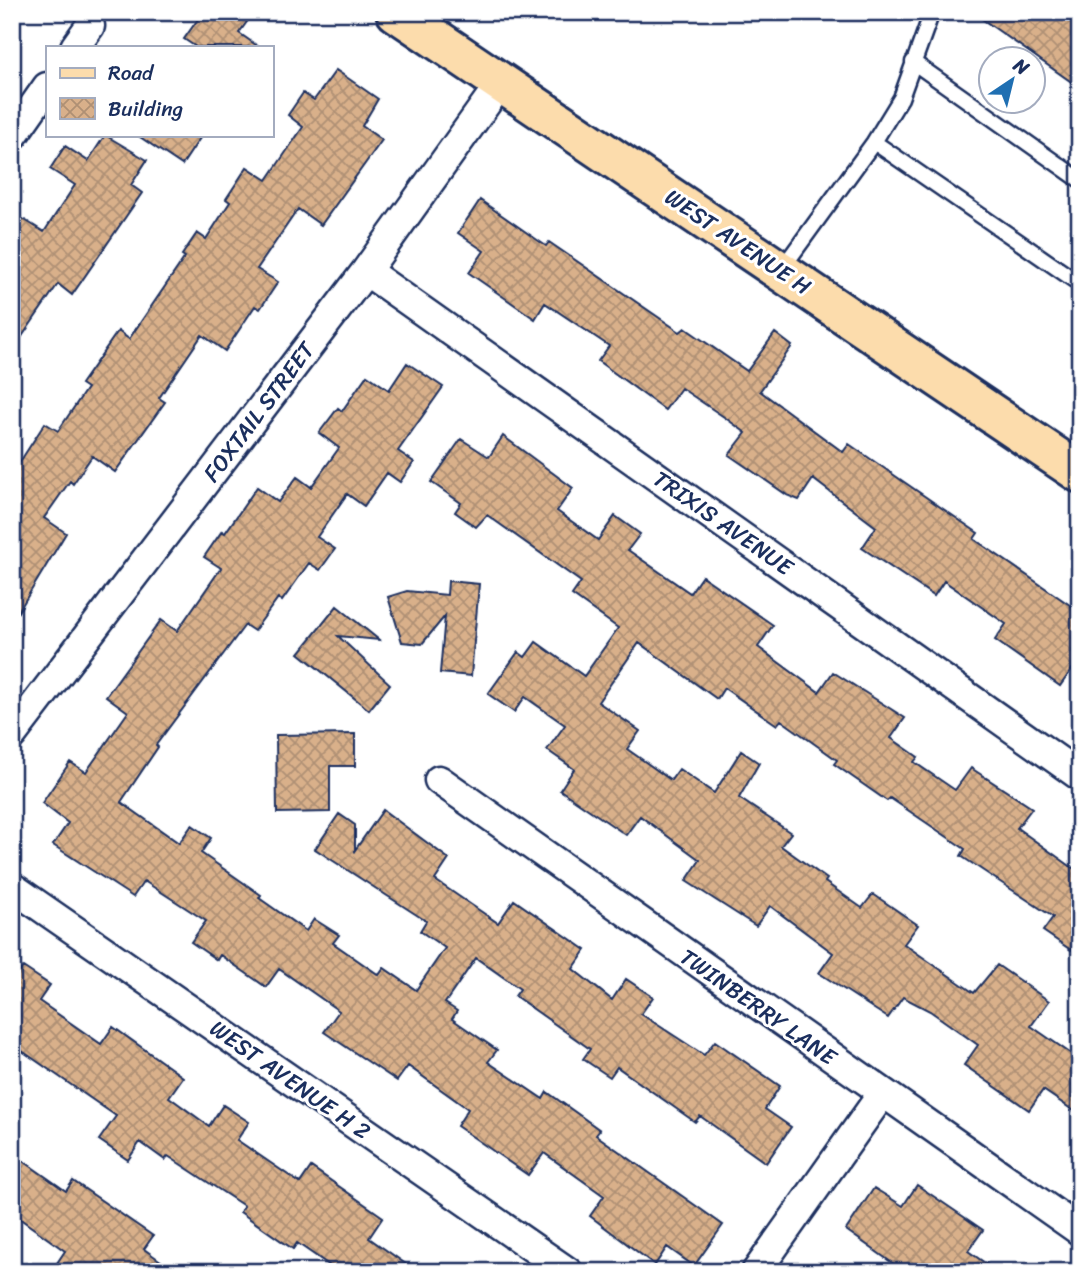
<svg xmlns="http://www.w3.org/2000/svg" width="1092" height="1284" font-family="Sriracha,sans-serif">
  <style>
    .building { fill: url(#building-cross-hatch); stroke: #1b2f5e; stroke-width: 2 }
    .lines { fill: none; stroke-linecap: round; stroke-linejoin: round }
    .lane-casing { stroke: #1b2f5e; stroke-width: 19 }
    .street-casing { stroke: #1b2f5e; stroke-width: 33 }
    .primary-casing { stroke: #1b2f5e; stroke-width: 44 }
    .lane { stroke: #fff; stroke-width: 14 }
    .street { stroke: #fff; stroke-width: 28 }
    .primary { stroke: #fcdcac; stroke-width: 38 }
    .labels { text-anchor: middle; dominant-baseline: central; stroke-width: 6; stroke-linejoin: round; paint-order: stroke }
    .street-label { font-size: 23px; fill: #1b2f5e; stroke: #fff }
  </style>
  <defs>
    <pattern id="building-cross-hatch" width="8" height="8" patternUnits="userSpaceOnUse" patternTransform="scale(1.75)"><rect width="8" height="8" fill="#d9b08a"/><path d="M0 0l8 8M0 8l8-8" fill="none" stroke="#af9074"/></pattern>
  </defs>
  <rect width="100%" height="100%" fill="#fff"/>
  <filter id="ink" filterUnits="userSpaceOnUse"><feTurbulence type="fractalNoise" baseFrequency=".0143" numOctaves="2"/><feDisplacementMap in="SourceGraphic" scale="14" xChannelSelector="R" yChannelSelector="G"/><feConvolveMatrix kernelMatrix="1 2 1 2 8 2 1 2 1" color-interpolation-filters="sRGB"/></filter>
  <g filter="url(#ink)">
    <!-- building -->
    <path class="building" d="M 203,12 L 254,12 L 239,33 L 259,47 L 196,47 L 184,39 Z
      M 972,12 L 1080,12 L 1080,88 Z
      M 336,70 L 378,99 L 362,126 L 382,140 L 321,225 L 298,209 L 257,269 L 278,282 L 260,309 L 255,306 L 225,351 L 202,335 L 159,398 L 165,402 L 115,472 L 92,456 L 73,484 L 70,481 L 44,518 L 66,533 L 12,622 L 12,474 L 45,423 L 58,431 L 87,388 L 81,384 L 118,331 L 129,339 L 185,257 L 182,255 L 197,233 L 206,239 L 230,202 L 226,199 L 247,167 L 267,180 L 303,127 L 288,115 L 303,93 L 314,100 Z
      M 105,135 L 147,160 L 131,185 L 142,193 L 72,295 L 58,284 L 12,351 L 12,229 L 20,217 L 44,232 L 75,185 L 50,169 L 65,146 L 88,161 Z
      M 137,135 L 202,135 L 182,165 Z
      M 480,200 L 546,246 L 549,242 L 680,332 L 685,328 L 747,371 L 775,333 L 792,346 L 760,391 L 843,452 L 849,444 L 978,533 L 974,539 L 1080,612 L 1080,658 L 1060,686 L 995,640 L 1006,624 L 944,581 L 934,596 L 862,548 L 876,527 L 813,479 L 799,500 L 787,495 L 729,455 L 746,433 L 724,417 L 681,388 L 665,410 L 598,361 L 609,346 L 545,303 L 535,319 L 469,273 L 484,251 L 458,233 Z
      M 407,363 L 443,387 L 398,451 L 414,462 L 400,482 L 387,473 L 364,506 L 347,494 L 317,537 L 335,549 L 320,570 L 309,563 L 282,601 L 278,598 L 254,631 L 245,625 L 156,745 L 158,747 L 121,802 L 179,843 L 192,825 L 211,838 L 201,853 L 261,895 L 259,898 L 306,931 L 314,919 L 339,935 L 333,943 L 379,975 L 384,968 L 416,990 L 445,948 L 420,931 L 426,921 L 315,849 L 339,814 L 355,825 L 355,850 L 383,810 L 449,859 L 435,880 L 473,906 L 498,923 L 514,900 L 586,950 L 573,969 L 612,1000 L 626,979 L 653,997 L 641,1014 L 704,1055 L 715,1041 L 780,1086 L 765,1109 L 791,1127 L 766,1163 L 700,1116 L 695,1122 L 617,1067 L 610,1077 L 583,1059 L 590,1049 L 515,996 L 520,989 L 476,958 L 445,1003 L 457,1011 L 452,1019 L 497,1050 L 488,1062 L 543,1099 L 547,1092 L 600,1130 L 596,1135 L 723,1225 L 694,1266 L 667,1247 L 655,1265 L 590,1216 L 604,1196 L 544,1153 L 528,1175 L 457,1126 L 468,1109 L 408,1066 L 397,1081 L 324,1032 L 339,1011 L 279,969 L 266,987 L 220,955 L 217,960 L 191,942 L 206,921 L 144,881 L 133,897 L 53,845 L 68,823 L 42,803 L 70,762 L 86,772 L 128,712 L 106,696 L 161,620 L 177,631 L 221,568 L 204,557 L 222,531 L 225,533 L 257,487 L 278,502 L 297,477 L 311,487 L 339,448 L 319,433 L 338,408 L 342,411 L 367,375 L 389,390 Z
      M 503,436 L 573,488 L 557,511 L 598,540 L 615,516 L 640,534 L 628,550 L 690,593 L 702,576 L 773,625 L 758,647 L 819,692 L 833,672 L 905,718 L 891,738 L 918,757 L 914,762 L 955,790 L 971,768 L 1032,808 L 1017,828 L 1080,873 L 1080,937 L 1071,950 L 1043,931 L 1053,917 L 961,856 L 965,849 L 890,798 L 887,801 L 834,764 L 837,760 L 781,720 L 777,725 L 724,688 L 717,699 L 639,643 L 598,702 L 640,731 L 627,749 L 671,780 L 679,769 L 714,793 L 741,751 L 759,763 L 739,798 L 791,833 L 781,846 L 827,879 L 825,882 L 862,908 L 873,894 L 918,925 L 904,944 L 974,993 L 997,965 L 1049,1001 L 1031,1026 L 1080,1060 L 1080,1115 L 1043,1090 L 1029,1110 L 964,1065 L 978,1045 L 930,1011 L 903,997 L 888,1018 L 819,973 L 833,953 L 770,906 L 756,926 L 686,881 L 700,860 L 640,816 L 626,835 L 560,790 L 574,769 L 547,750 L 565,725 L 525,697 L 514,712 L 488,694 L 518,652 L 525,657 L 536,642 L 584,676 L 618,628 L 572,595 L 581,582 L 487,515 L 476,527 L 455,512 L 461,503 L 431,482 L 461,439 L 489,457 Z
      M 448,581 L 479,584 L 471,676 L 440,673 L 445,616 L 422,644 L 402,642 L 388,597 L 407,591 L 447,595 Z
      M 337,606 L 379,640 L 338,636 L 390,684 L 369,710 L 299,653 Z
      M 355,734 L 355,766 L 330,766 L 330,812 L 277,813 L 276,735 Z
      M 23,967 L 50,985 L 39,1001 L 101,1044 L 113,1027 L 183,1077 L 169,1097 L 209,1126 L 223,1105 L 249,1122 L 237,1140 L 300,1183 L 311,1167 L 383,1217 L 369,1238 L 417,1272 L 339,1272 L 297,1243 L 293,1249 L 240,1212 L 244,1206 L 168,1156 L 165,1160 L 140,1142 L 128,1160 L 99,1140 L 116,1116 L 12,1044 L 12,982 Z
      M 12,1153 L 66,1191 L 73,1181 L 153,1236 L 144,1249 L 176,1272 L 51,1272 L 65,1251 L 12,1213 Z
      M 917,1185 L 983,1230 L 968,1251 L 998,1272 L 905,1272 L 846,1230 L 874,1188 L 903,1206 Z"/>
    <g class="lines">
      <!-- lane casing -->
      <g class="lane-casing">
        <path id="lane" d="M 913,62 L 1080,180
          M 874,142 L 1080,284
          M 781,270 L 874,142 L 901,98 L 932,12"/>
      </g>
      <!-- street casing -->
      <g class="street-casing">
        <path id="street" d="M 75,47 L 90,26
          M 12,137 L 47,87
          M 366,271 L 1080,776
          M 12,735 L 366,271 L 500,84
          M 439,780 L 1080,1231
          M 12,887 L 568,1272
          M 756,1272 L 882,1094"/>
      </g>
      <!-- primary casing -->
      <g class="primary-casing">
        <path id="primary" d="M 396,12 L 1080,473"/>
      </g>
      <!-- lane -->
      <use href="#lane" class="lane"/>
      <!-- street -->
      <use href="#street" class="street"/>
      <!-- primary -->
      <use href="#primary" class="primary"/>
    </g>
  </g>
  <g class="labels">
    <!-- street labels -->
    <g class="street-label">
      <text transform="translate(738 242) rotate(34)">WEST AVENUE H</text>
      <text transform="translate(259 412) rotate(-53)">FOXTAIL STREET</text>
      <text transform="translate(723 523) rotate(35)">TRIXIS AVENUE</text>
      <text transform="translate(758 1007) rotate(35)">TWINBERRY LANE</text>
      <text transform="translate(290 1080) rotate(35)">WEST AVENUE H 2</text>
    </g>
  </g>
  <!-- margin -->
  <rect width="1092" height="1284" fill="none" stroke="#fff" stroke-width="42"/>
  <rect x="21" y="21" width="1050" height="1242" fill="none" stroke="#1b2f5e" stroke-width="2.5" filter="url(#ink)"/>
  <!-- legend -->
  <rect x="46" y="46" width="228" height="91" fill="#ffffff" stroke="#a4acbf" stroke-width="2"/>
  <rect x="60" y="68" width="35" height="10" fill="#fcdcac" stroke="#a4acbf" stroke-width="2"/>
  <text x="108" y="80" font-size="21" fill="#1b2f5e">Road</text>
  <rect x="60" y="98" width="35" height="21" fill="url(#building-cross-hatch)" stroke="#a4acbf" stroke-width="2"/>
  <text x="108" y="116" font-size="21" fill="#1b2f5e">Building</text>
  <!-- north arrow -->
  <g transform="translate(1012 80) rotate(35)"><circle r="33" fill="#ffffff" stroke="#a4acbf" stroke-width="2"/>
  <path d="M0-5L12 26L0 18L-12 26Z" fill="#1f6fb2"/>
  <text y="-10" font-size="19" font-weight="bold" text-anchor="middle" fill="#1b2f5e">N</text>
  </g>
</svg>
